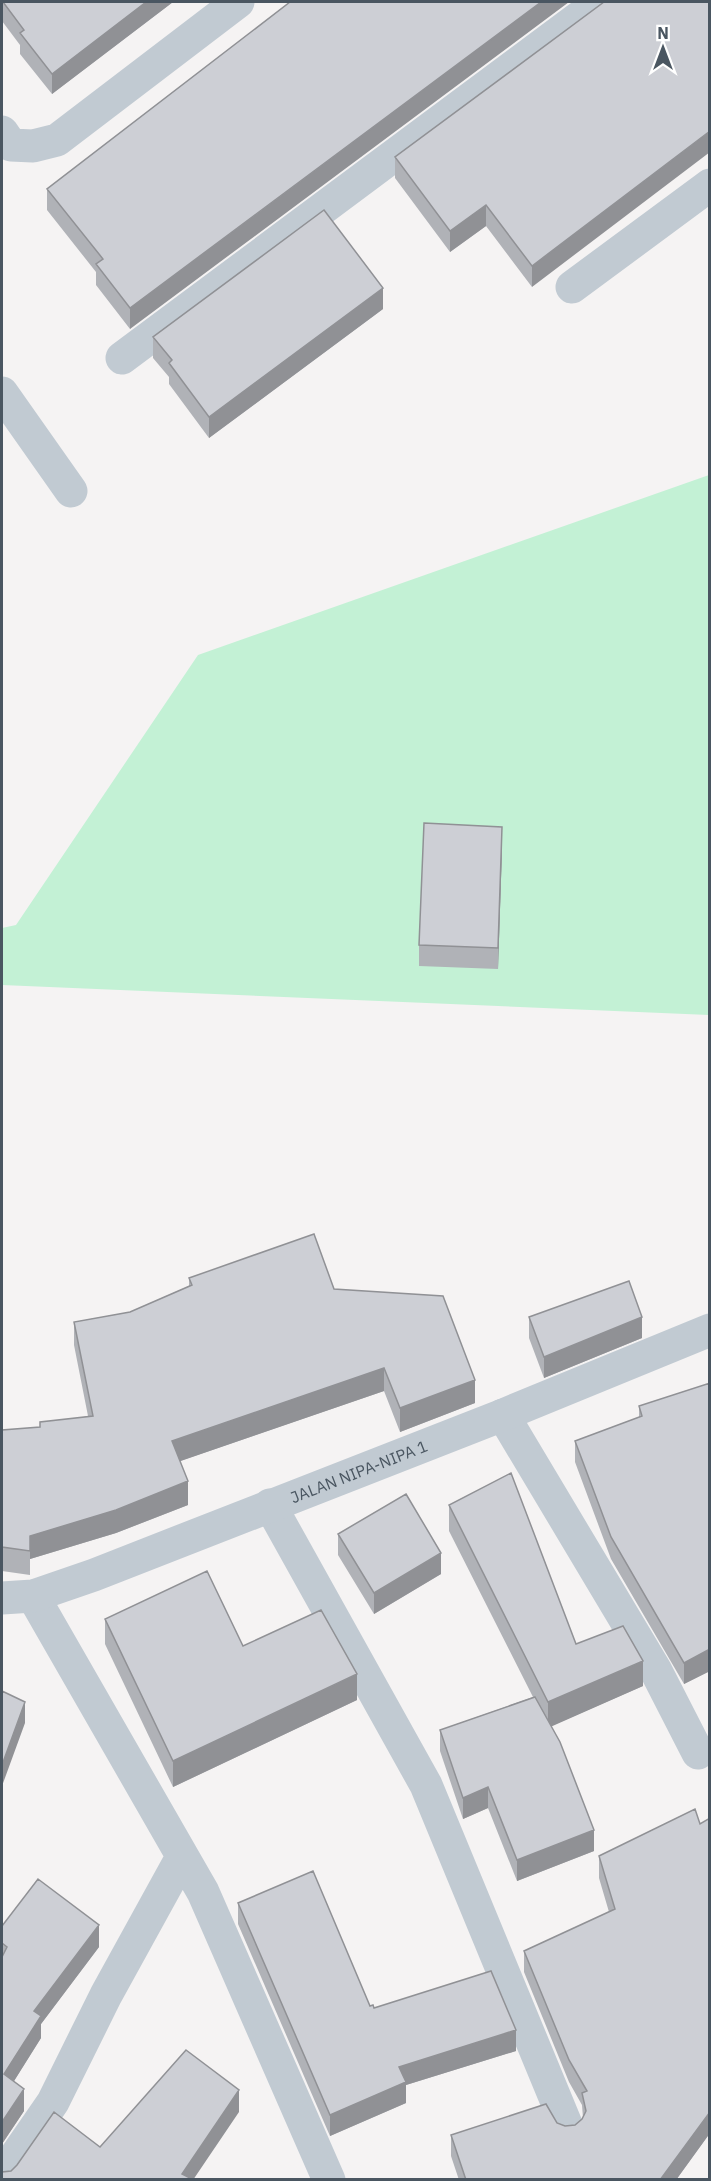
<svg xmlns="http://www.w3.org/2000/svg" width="711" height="2181" font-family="'IBM Plex Sans',sans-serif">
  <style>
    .green { fill: #c3f1d5 }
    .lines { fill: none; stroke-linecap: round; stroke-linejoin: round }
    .minor { stroke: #c1cad2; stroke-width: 33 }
    .tertiary { stroke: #c1cad2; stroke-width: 33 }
    .wall { fill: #b0b2b7 }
    .shaded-wall { fill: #909195 }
    .building { fill: #cdcfd5; stroke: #909195; stroke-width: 1.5 }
    .labels { text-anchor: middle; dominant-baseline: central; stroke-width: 5; stroke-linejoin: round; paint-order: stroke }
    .street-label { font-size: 16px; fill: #4a5661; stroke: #fff }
  </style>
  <rect width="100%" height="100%" fill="#f5f3f3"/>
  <!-- green -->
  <path class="green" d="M 709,475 L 709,1015 L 2,985 L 2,928 L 16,925 L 198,655 Z"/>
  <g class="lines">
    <!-- minor -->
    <path class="minor" d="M 2,132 L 11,145 L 33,146 L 57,140 L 238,2
      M 572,287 L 710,185
      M 122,358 L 600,2
      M 2,393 L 71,491
      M 503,1415 L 656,1671 L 698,1753
      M 270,1505 L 426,1785 L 568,2129
      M 33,1596 L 203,1892 L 329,2180
      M 2,2176 L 53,2102 L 106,1995 L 182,1857"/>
    <!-- tertiary -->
    <path class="tertiary" id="s1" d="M 2,1598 L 33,1596 L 94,1575 L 503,1415 L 710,1330"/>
  </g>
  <!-- wall -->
  <path class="wall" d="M 2,2 L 173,2 L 52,94 L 20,54 L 20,45 L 2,21 Z
    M 290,2 L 130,329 L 96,285 L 96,272 L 47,210 L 47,189 Z
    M 604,2 L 532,287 L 486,226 L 450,252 L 395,178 L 395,157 Z
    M 383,309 L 209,438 L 169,384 L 169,377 L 153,358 L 153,337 Z
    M 502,848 L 498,969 L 419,966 L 419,945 Z
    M 189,1278 L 334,1289 L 475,1403 L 400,1432 L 384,1391 L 180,1461 L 188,1505 L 116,1533 L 30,1559 L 30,1575 L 2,1571 L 2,1430 L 40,1427 L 88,1416 L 74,1345 L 74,1322 L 130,1312 L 189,1286 Z
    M 529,1317 L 642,1338 L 544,1378 L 529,1338 Z
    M 710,1383 L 710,1671 L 684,1684 L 611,1559 L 575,1462 L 575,1441 L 639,1417 L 639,1406 Z
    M 449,1505 L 576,1644 L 643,1686 L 551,1726 L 594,1851 L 517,1881 L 488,1808 L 463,1819 L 440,1751 L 440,1730 L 533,1697 L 449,1531 Z
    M 338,1534 L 441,1574 L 374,1614 L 338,1555 Z
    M 105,1619 L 243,1646 L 357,1700 L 173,1787 L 105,1644 Z
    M 710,1818 L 710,2133 L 676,2180 L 459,2180 L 451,2156 L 451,2135 L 557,2123 L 565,2126 L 575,2125 L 583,2118 L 582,2105 L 569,2082 L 524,1972 L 524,1951 L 609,1912 L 599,1878 L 599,1856 L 700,1824 Z
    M 238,1903 L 370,2006 L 516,2051 L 406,2085 L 406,2103 L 330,2136 L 238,1924 Z
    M 2,1926 L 99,1947 L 41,2024 L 41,2038 L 14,2081 L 24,2111 L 2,2144 Z"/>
  <!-- shaded-wall -->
  <path class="shaded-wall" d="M 146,2 L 173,2 L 52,94 L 52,74 Z
    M 541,2 L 569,2 L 130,329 L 130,308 Z
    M 710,131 L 710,152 L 532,287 L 532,266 Z
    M 486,205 L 486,226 L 450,252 L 450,231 Z
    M 383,288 L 383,309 L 209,438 L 209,417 Z
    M 502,827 L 502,848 L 498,969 L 498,948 Z
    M 642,1317 L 642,1338 L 544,1378 L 544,1357 Z
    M 384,1368 L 384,1391 L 172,1464 L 172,1441 Z
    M 475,1380 L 475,1403 L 400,1432 L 400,1408 Z
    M 188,1481 L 188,1505 L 116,1533 L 30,1559 L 30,1575 L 30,1536 Z
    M 441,1553 L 441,1574 L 374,1614 L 374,1593 Z
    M 710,1649 L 710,1671 L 684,1684 L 684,1663 Z
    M 643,1661 L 643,1686 L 548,1728 L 548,1702 Z
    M 357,1674 L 357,1700 L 173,1787 L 173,1761 Z
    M 25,1702 L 25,1723 L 2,1786 L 2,1765 Z
    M 488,1787 L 488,1808 L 463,1819 L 463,1798 Z
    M 594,1830 L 594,1851 L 517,1881 L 517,1860 Z
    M 99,1925 L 99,1947 L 41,2024 L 41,2038 L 4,2097 L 4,2074 L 34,2011 Z
    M 516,2030 L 516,2051 L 406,2085 L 406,2103 L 330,2136 L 330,2115 L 399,2067 Z
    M 24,2089 L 24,2111 L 2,2144 L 2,2122 Z
    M 239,2090 L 239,2112 L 193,2180 L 182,2180 L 182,2174 Z
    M 710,2112 L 710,2133 L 676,2180 L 660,2180 Z"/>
  <!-- building -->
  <path class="building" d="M 3,2 L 146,2 L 52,74 L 20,33 L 24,30 Z
    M 290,2 L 541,2 L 130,308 L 96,264 L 103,259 L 47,189 Z
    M 604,2 L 710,2 L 710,131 L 532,266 L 486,205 L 450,231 L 395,157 Z
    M 324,210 L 383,288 L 209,417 L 169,363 L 172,360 L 153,337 Z
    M 424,823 L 502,827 L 498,948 L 419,945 Z
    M 314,1234 L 334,1289 L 443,1296 L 475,1380 L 400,1408 L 384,1368 L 172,1441 L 188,1481 L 116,1510 L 30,1536 L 30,1551 L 2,1547 L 2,1430 L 40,1427 L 40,1422 L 93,1416 L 74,1322 L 130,1312 L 192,1285 L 189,1278 Z
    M 629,1281 L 642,1317 L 544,1357 L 529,1317 Z
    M 710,1383 L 710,1649 L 684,1663 L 611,1537 L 575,1441 L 642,1416 L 639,1406 Z
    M 511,1473 L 576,1644 L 623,1626 L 643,1661 L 548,1702 L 449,1505 Z
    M 406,1494 L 441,1553 L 374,1593 L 338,1534 Z
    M 207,1571 L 243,1646 L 321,1610 L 357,1674 L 173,1761 L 105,1619 Z
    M 2,1691 L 25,1702 L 2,1765 Z
    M 535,1697 L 560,1742 L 594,1830 L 517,1860 L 488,1787 L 463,1798 L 440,1730 Z
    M 695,1809 L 700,1824 L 710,1818 L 710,2112 L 660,2180 L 466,2180 L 451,2135 L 546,2104 L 557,2123 L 565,2126 L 575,2125 L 582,2119 L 586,2111 L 582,2093 L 587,2091 L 569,2060 L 524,1951 L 615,1909 L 599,1856 Z
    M 313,1871 L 370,2006 L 373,2005 L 374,2008 L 491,1971 L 516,2030 L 399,2067 L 406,2082 L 330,2115 L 238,1903 Z
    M 38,1879 L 99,1925 L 34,2011 L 41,2016 L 4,2074 L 24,2089 L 2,2122 L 2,1957 L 7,1947 L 2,1943 L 2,1926 Z
    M 186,2050 L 239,2090 L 182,2174 L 190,2178 L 189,2180 L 2,2180 L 2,2172 L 11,2171 L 17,2165 L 54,2112 L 100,2147 Z"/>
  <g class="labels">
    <!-- street labels -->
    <g class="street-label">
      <text stroke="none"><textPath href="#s1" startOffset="380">JALAN NIPA-NIPA 1</textPath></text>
    </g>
  </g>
  <!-- border -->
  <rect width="711" height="2181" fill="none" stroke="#4a5661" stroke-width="6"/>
  <!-- north arrow -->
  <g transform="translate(663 48)" stroke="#ffffff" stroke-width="4.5" paint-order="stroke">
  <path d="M0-4.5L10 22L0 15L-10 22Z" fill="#4a5661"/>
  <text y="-9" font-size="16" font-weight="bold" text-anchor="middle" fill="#4a5661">N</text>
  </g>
</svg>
